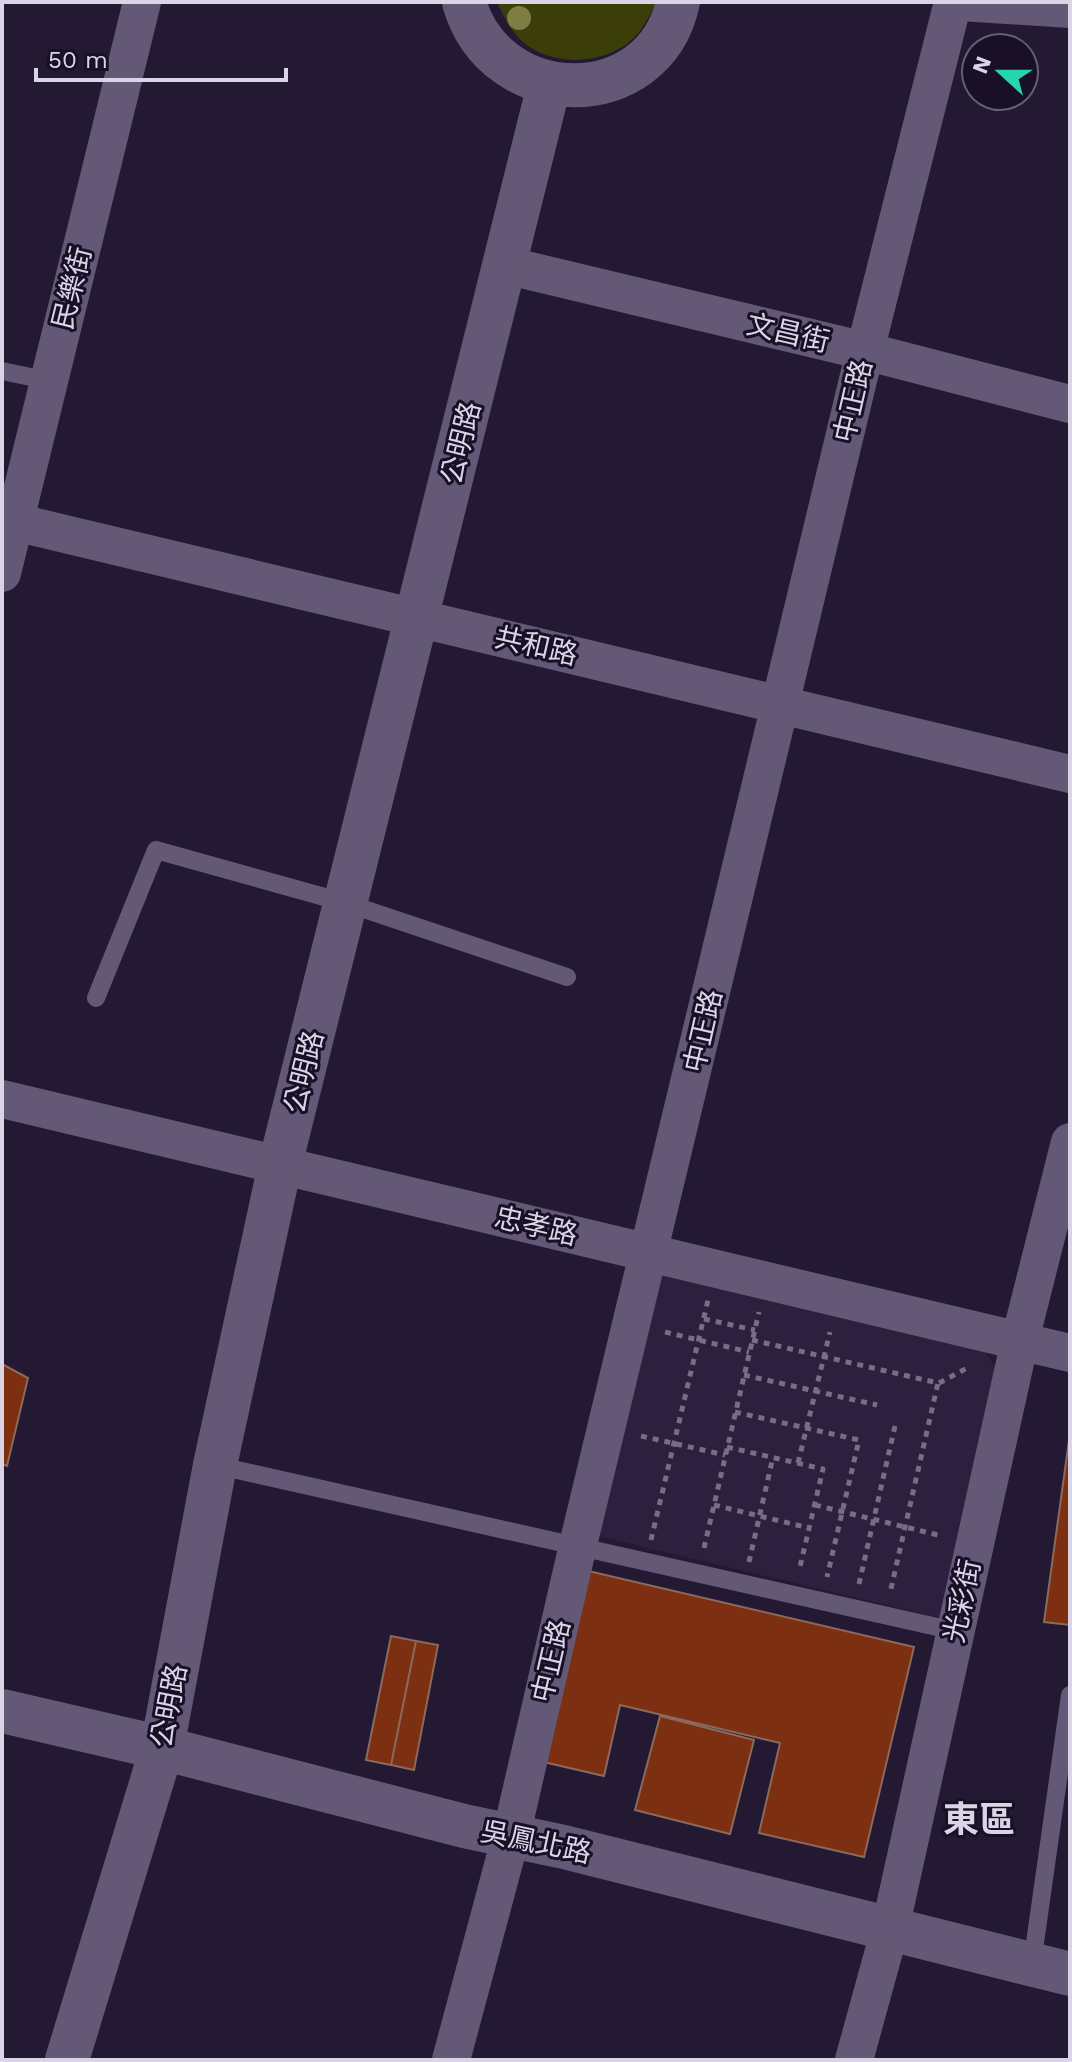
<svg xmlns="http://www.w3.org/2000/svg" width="1072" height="2062" font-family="'Work Sans','Noto Sans TC',sans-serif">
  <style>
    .built { fill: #2d203f }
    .green { fill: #3b3e08 }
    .building { fill: #7d2f11; stroke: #8b695d; stroke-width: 2 }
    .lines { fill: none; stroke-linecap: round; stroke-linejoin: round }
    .path { stroke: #766e84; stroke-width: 5; stroke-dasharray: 6 6; stroke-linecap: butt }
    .service { stroke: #635875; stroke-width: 18 }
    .minor { stroke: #635875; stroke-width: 38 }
    .tertiary { stroke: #635875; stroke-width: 44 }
    .tree { fill: #7d7d44 }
    .labels { text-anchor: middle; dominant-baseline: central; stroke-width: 6; stroke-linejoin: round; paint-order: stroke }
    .street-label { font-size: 28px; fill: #dad5e6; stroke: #190f27 }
    .district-label { font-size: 36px; font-weight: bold; fill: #dad5e6; stroke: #190f27 }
  </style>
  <rect width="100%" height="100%" fill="#231932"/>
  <!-- built -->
  <path class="built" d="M 663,1264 L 976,1338 L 1000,1375 L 941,1618 L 598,1536 Z"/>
  <!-- green -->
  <path class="green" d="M 497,2 L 656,2 C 649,17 642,32 628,43 C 599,65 553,66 524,43 C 511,32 504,17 497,2 Z"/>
  <!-- building -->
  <path class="building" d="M 2,1364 L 28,1378 L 7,1466 L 2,1464 Z
    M 1070,1433 L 1070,1625 L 1044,1622 Z
    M 584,1570 L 914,1647 L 864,1857 L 759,1833 L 780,1743 L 620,1705 L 604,1776 L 539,1761 Z
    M 391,1636 L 416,1641 L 391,1765 L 366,1760 Z
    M 416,1641 L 438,1645 L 414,1770 L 391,1765 Z
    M 660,1716 L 754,1740 L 730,1834 L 635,1810 Z"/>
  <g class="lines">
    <!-- path -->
    <path class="path" d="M 704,1319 L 755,1330
      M 665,1332 L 749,1352
      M 752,1340 L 938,1383 L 890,1593
      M 744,1375 L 877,1405
      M 939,1383 L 969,1367
      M 735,1412 L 859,1440 L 827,1577
      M 641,1436 L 725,1455
      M 727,1447 L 823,1469 L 799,1571
      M 798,1463 L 830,1332
      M 714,1505 L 809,1528
      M 815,1505 L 942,1536
      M 651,1540 L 708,1300
      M 704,1548 L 759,1312
      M 749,1562 L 773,1457
      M 859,1584 L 895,1426"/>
    <!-- service -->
    <path class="service" d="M 2,371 L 50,381
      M 96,998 L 156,850 L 346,903 L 567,977
      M 215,1465 L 955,1631
      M 1032,1964 L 1070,1695"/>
    <!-- minor -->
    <path class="minor" d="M 960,2 L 1070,9
      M 505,265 L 865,351 L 1070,404
      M 2,519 L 1070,774
      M 2,573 L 142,2
      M 2,1099 L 1070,1353
      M 451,2060 L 511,1836 L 578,1545 L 865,351 L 953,2
      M 854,2060 L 890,1929 L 1020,1340 L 1070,1142"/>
    <!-- tertiary -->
    <path class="tertiary" d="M 464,2 C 495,112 654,114 678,2
      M 2,1711 L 162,1748 L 464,1826 L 564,1847 L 1070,1974
      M 67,2060 L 162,1748 L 215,1465 L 280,1165 L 549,85"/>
  </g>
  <!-- trees -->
  <circle class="tree" cx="519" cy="18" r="12"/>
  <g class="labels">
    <!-- street labels -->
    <g class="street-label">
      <text transform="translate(72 288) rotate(-76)">民樂街</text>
      <text transform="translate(788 333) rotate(13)">文昌街</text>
      <text transform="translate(853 401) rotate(-77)">中正路</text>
      <text transform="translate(461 443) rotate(-76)">公明路</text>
      <text transform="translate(536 646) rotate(13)">共和路</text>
      <text transform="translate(703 1031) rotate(-77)">中正路</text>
      <text transform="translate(304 1072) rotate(-76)">公明路</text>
      <text transform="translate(536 1226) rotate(13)">忠孝路</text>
      <text transform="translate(962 1601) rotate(-78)">光彩街</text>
      <text transform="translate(551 1661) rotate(-77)">中正路</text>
      <text transform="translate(169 1706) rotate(-79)">公明路</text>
      <text transform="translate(536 1842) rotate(12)">吳鳳北路</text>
    </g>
    <!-- district labels -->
    <g class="district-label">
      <text x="979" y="1820">東區</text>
    </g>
  </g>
  <!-- border -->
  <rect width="1072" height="2062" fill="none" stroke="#dad5e6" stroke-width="8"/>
  <!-- north arrow -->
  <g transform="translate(1000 72) rotate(291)"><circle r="38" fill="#190f27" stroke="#665e73" stroke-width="2"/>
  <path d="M0-6L14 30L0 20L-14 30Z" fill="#26d5ae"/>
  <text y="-12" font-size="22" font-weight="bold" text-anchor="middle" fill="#dad5e6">N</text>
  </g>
  <!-- scale -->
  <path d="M36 68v12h250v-12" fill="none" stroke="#dad5e6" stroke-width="4"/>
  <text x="48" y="68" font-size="24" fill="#dad5e6" stroke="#190f27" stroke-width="6" paint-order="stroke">50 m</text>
</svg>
